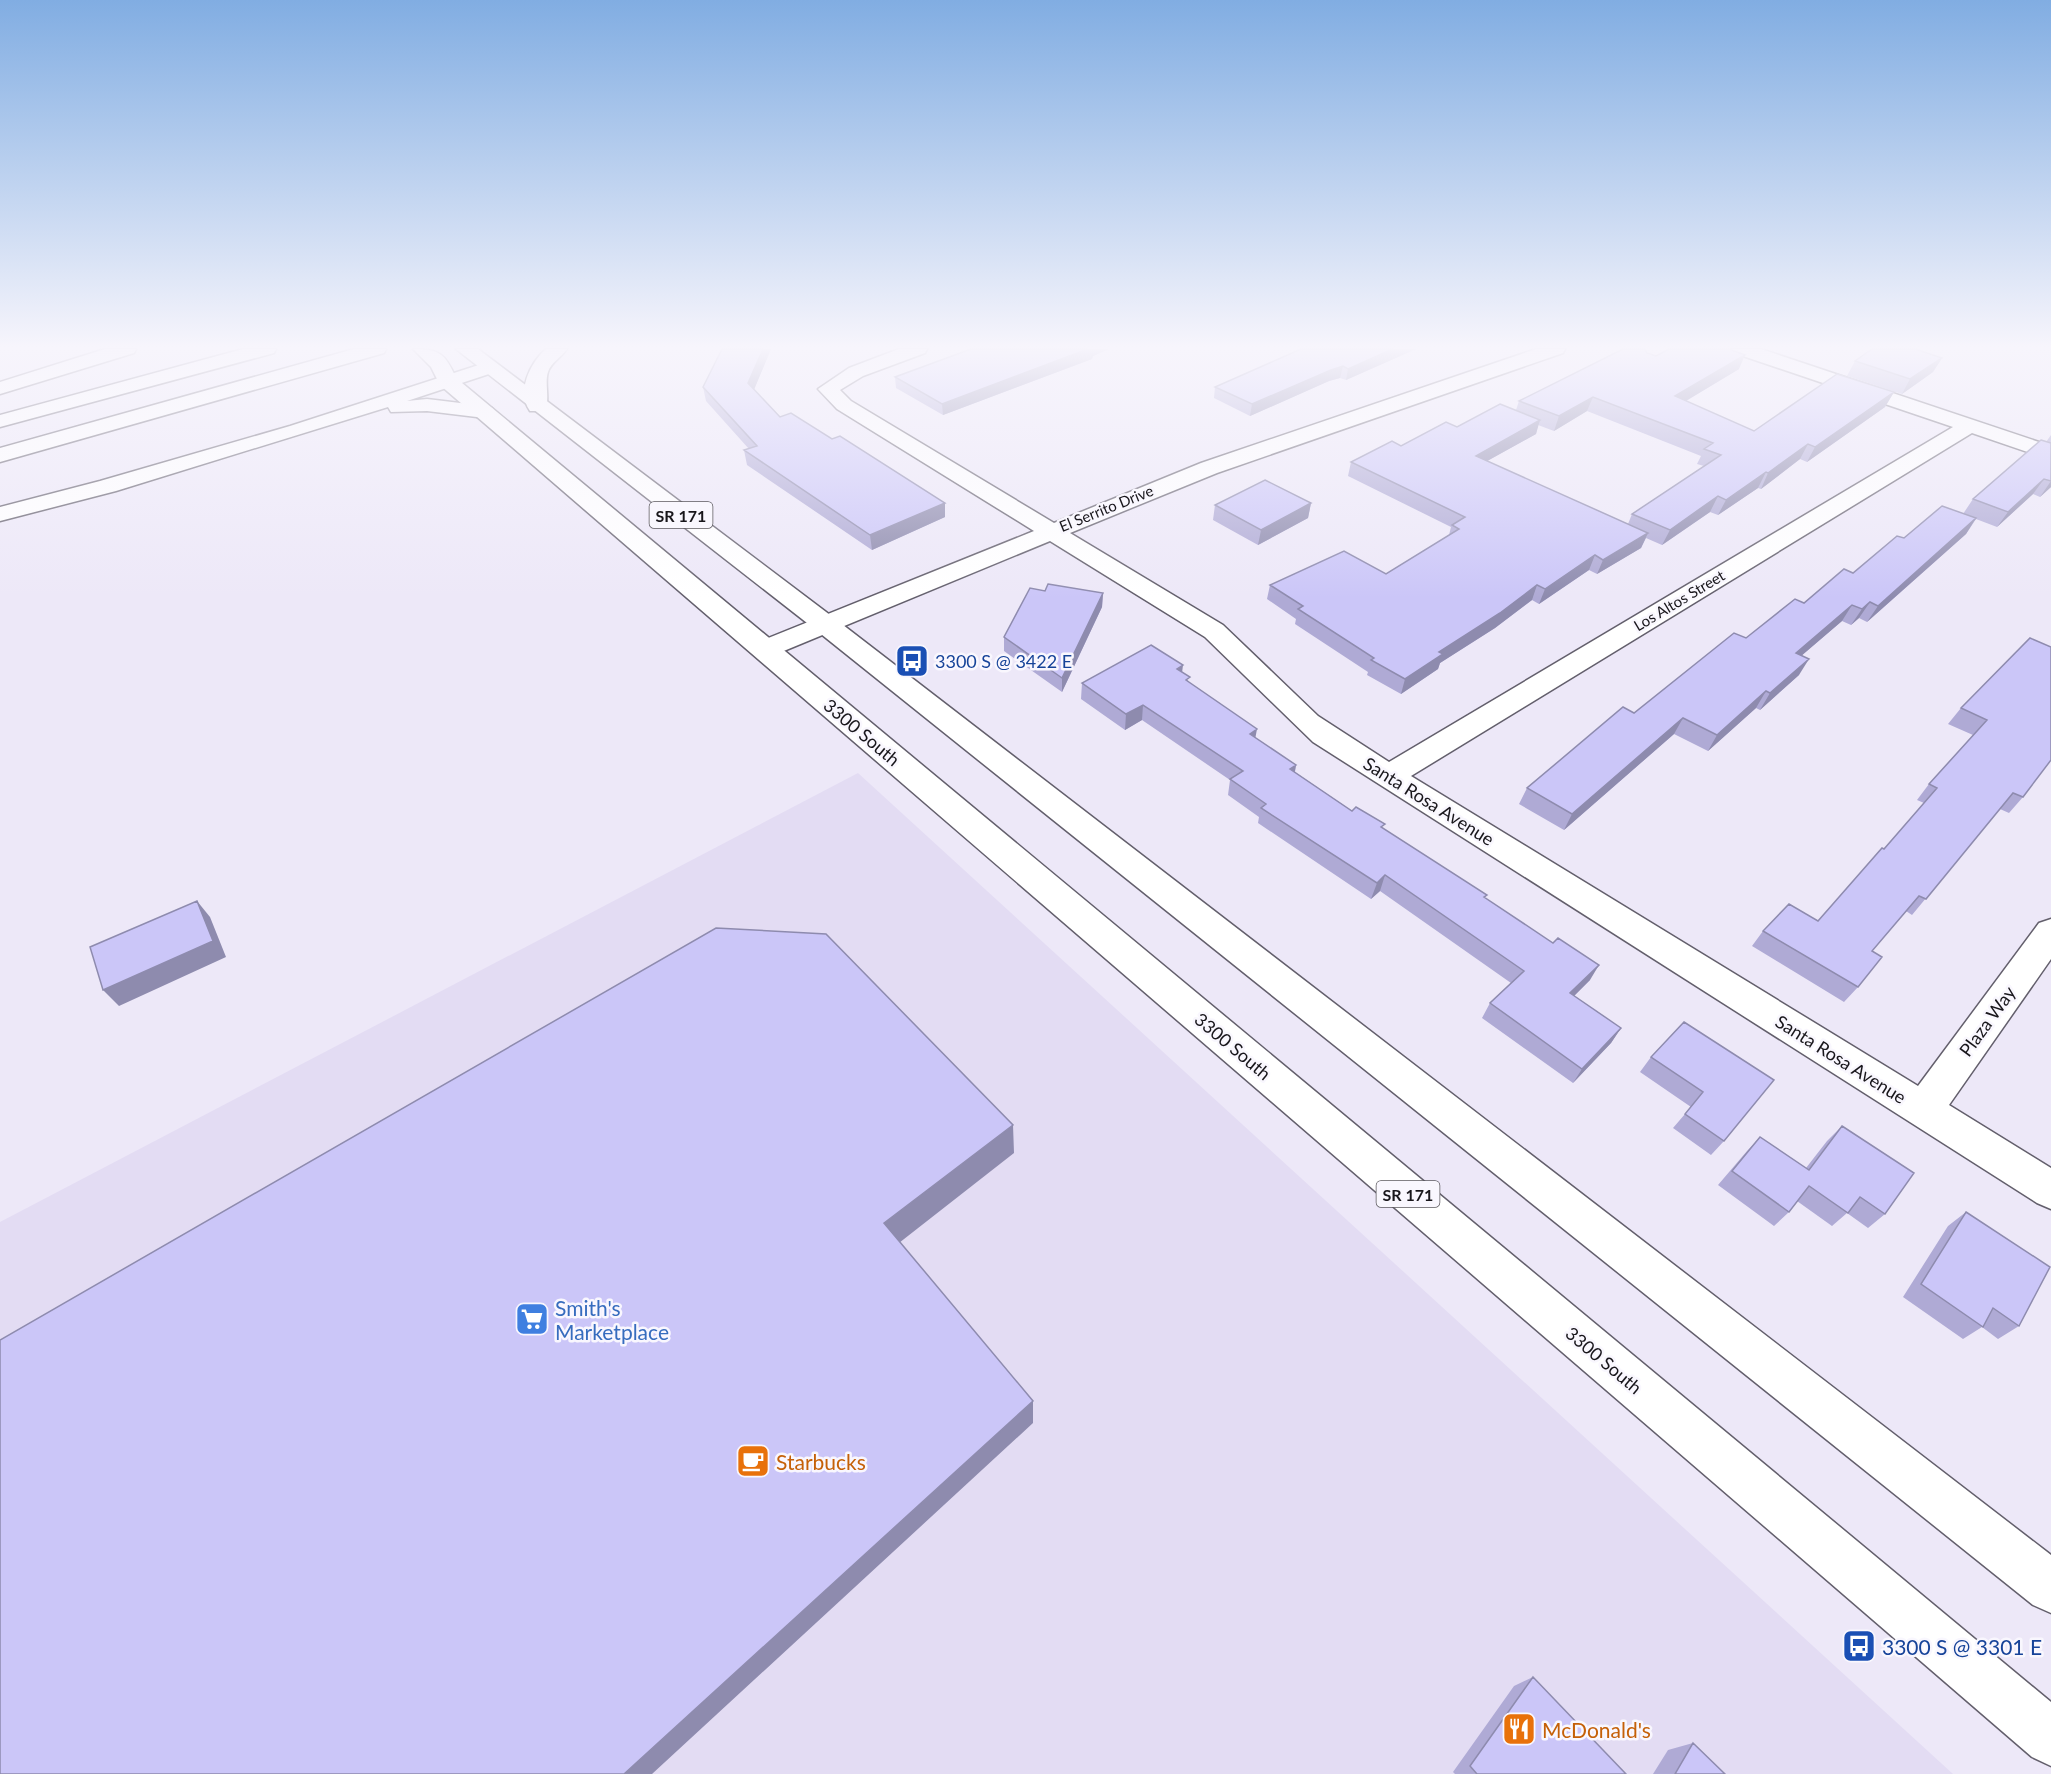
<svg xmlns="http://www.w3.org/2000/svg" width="2051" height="1774" font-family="Lato,sans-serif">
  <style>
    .built { fill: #e3dcf3 }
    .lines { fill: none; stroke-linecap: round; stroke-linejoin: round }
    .minor-casing { stroke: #635f6c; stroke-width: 3 }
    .primary-casing { stroke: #635f6c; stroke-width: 3 }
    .motorway-casing { stroke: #635f6c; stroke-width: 3 }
    .minor { fill: #fff; fill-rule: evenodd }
    .primary { fill: #fff; fill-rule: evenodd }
    .motorway { fill: #fff; fill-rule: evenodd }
    .wall { fill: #afaad5; fill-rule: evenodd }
    .shaded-wall { fill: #8e8bae }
    .building { fill: #cbc6f8; stroke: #8e8bae; stroke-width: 1.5 }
    .labels { text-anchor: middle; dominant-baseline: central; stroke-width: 5; stroke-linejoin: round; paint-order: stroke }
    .far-street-label { font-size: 15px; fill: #18161b; stroke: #f9f7fe }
    .shield { fill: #f9f7fe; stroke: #5c5a5f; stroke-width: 1.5 }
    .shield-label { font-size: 16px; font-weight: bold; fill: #18161b }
    .transit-label { font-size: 18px; fill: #164399; stroke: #f9f7fe; text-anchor: start }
    .street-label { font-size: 18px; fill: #18161b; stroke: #f9f7fe }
    .near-shop-label { font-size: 21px; fill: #366cbe; stroke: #f9f7fe; text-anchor: start }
    .near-food-label { font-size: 21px; fill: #c56008; stroke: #f9f7fe; text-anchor: start }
    .near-transit-label { font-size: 21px; fill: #164399; stroke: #f9f7fe; text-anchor: start }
  </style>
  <rect width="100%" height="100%" fill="#ede8f8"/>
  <!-- built -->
  <path class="built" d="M 858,773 L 1953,1774 L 0,1774 L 0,1222 Z"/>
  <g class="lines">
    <!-- minor casing -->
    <g class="minor-casing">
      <path id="minor" d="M 899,349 L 927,349 L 925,353 L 863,376 L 840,390 L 851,401 L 1054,523 L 1201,463 L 1536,349 L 1565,349 L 1563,353 L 1217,473 L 1070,533 L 1223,625 L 1318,716 L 1389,762 L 1953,427 L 1734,353 L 1732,349 L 1761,349 L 2051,446 L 2051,460 L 1972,433 L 1411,776 L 1918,1086 L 2039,923 L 2051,919 L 2051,959 L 1949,1105 L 2051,1168 L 2051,1209 L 2037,1203 L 1313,742 L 1205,637 L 1050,541 L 774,655 L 765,657 L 756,655 L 752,649 L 756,643 L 1034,531 L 837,409 L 818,389 L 849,368 Z"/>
    </g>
    <!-- primary casing -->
    <g class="primary-casing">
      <path id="primary" d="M 413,349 C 439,349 445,353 456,378 L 2051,1702 L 2051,1766 L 2032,1757 L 440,385 L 431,367 Z
        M 456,349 L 478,349 L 834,618 L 2051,1555 L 2051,1613 L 2033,1605 L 816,630 Z"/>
    </g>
    <!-- motorway casing -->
    <g class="motorway-casing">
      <path id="motorway" d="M 105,349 L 136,349 L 134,353 L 0,394 L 0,382 Z
        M 243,349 L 276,349 L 274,353 L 0,427 L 0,415 Z
        M 354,349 L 386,349 L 384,353 L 0,462 L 0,448 Z
        M 546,349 L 567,349 C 561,358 551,362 548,372 C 544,384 551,401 544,411 L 530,411 C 516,392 530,363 546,349 Z
        M 488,362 L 498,368 L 495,372 L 407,401 L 427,399 L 485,406 L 492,408 L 495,412 L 492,416 L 485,418 L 427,411 L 391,412 L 388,407 L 116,491 L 0,521 L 0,507 L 100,481 L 290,426 Z"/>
    </g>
    <!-- minor -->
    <use href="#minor" class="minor"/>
    <!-- primary -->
    <use href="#primary" class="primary"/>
    <!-- motorway -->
    <use href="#motorway" class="motorway"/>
  </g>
  <!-- wall -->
  <path class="wall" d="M 771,349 L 754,389 L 780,417 L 832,439 L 945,503 L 945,517 L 872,550 L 747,465 L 744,450 L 749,449 L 706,401 L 703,387 Z
    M 971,349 L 1109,349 L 1093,356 L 1092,359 L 943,415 L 896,388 L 895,377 Z
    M 1301,349 L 1416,349 L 1346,380 L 1340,378 L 1329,381 L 1250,416 L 1214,398 L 1215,387 Z
    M 1647,353 L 1656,356 L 1739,369 L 1686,401 L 1754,431 L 1894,392 L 1885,407 L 1807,462 L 1800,459 L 1761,489 L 1758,488 L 1718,515 L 1710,512 L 1662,545 L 1646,538 L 1641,548 L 1597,574 L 1589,570 L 1539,604 L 1532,600 L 1495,628 L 1440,663 L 1438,669 L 1401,694 L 1367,675 L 1368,672 L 1295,624 L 1296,619 L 1267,599 L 1270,585 L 1386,574 L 1449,535 L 1451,527 L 1348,476 L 1351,462 L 1457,427 L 1516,410 L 1519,401 ZM 1587,411 L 1701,456 L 1697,464 L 1704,466 L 1632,514 L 1628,524 L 1487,461 L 1536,434 L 1538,425 L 1554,431 Z
    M 1942,358 L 1933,372 L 1902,394 L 1847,376 L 1855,361 Z
    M 2051,435 L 2051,487 L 2040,497 L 2033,494 L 1997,527 L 1976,519 L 1966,534 L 1867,622 L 1859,618 L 1851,625 L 1842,621 L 1802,655 L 1799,675 L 1760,710 L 1756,708 L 1708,751 L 1674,734 L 1564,830 L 1519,804 L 1527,788 L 1634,713 L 1746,638 L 1853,573 L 1904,538 L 1963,514 L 1973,499 L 2046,442 Z
    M 1311,503 L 1308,518 L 1258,545 L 1213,520 L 1215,505 Z
    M 1103,593 L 1102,607 L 1062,692 L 1004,651 L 1004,637 Z
    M 2030,638 L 2023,797 L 2009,813 L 2000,809 L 1912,915 L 1906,911 L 1872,951 L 1858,987 L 1844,1002 L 1752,946 L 1763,931 L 1818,921 L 1884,849 L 1924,803 L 1917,800 L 1929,784 L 1973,735 L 1948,724 L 1961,708 Z
    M 1182,673 L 1189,682 L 1255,738 L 1296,765 L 1295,772 L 1352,811 L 1383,829 L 1487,895 L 1485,898 L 1590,980 L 1574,996 L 1621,1028 L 1611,1043 L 1573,1083 L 1482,1018 L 1490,1003 L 1511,983 L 1380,891 L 1371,899 L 1258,823 L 1259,817 L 1228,795 L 1230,780 L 1142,720 L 1125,730 L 1081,699 L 1082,683 Z
    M 1684,1022 L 1724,1141 L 1711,1155 L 1673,1128 L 1691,1107 L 1640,1072 L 1651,1057 Z
    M 1842,1126 L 1885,1214 L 1868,1228 L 1847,1213 L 1832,1226 L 1797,1201 L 1789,1212 L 1774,1226 L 1718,1185 L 1747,1151 L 1760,1137 L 1806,1168 L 1827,1141 Z
    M 1966,1212 L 2019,1326 L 1998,1339 L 1982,1327 L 1963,1339 L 1903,1297 L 1948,1226 Z
    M 1533,1677 L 1626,1774 L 1455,1774 L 1453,1772 L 1514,1686 Z
    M 1693,1743 L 1725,1774 L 1653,1774 L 1668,1750 Z"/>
  <!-- shaded-wall -->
  <path class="shaded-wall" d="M 763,349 L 771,349 L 751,397 L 748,383 Z
    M 1088,349 L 1109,349 L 1093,356 L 1092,359 L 943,415 L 942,404 Z
    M 1393,349 L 1416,349 L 1346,380 L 1348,369 Z
    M 1745,355 L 1739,369 L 1669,411 L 1675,396 Z
    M 1942,358 L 1933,372 L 1902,394 L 1910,379 Z
    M 1343,366 L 1340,378 L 1329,381 L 1250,416 L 1252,404 L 1331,370 Z
    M 1894,392 L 1885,407 L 1807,462 L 1815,447 Z
    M 1593,397 L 1587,411 L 1554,431 L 1559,416 Z
    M 1540,420 L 1536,434 L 1471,470 L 1476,456 Z
    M 1808,444 L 1800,459 L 1761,489 L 1768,473 Z
    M 1766,472 L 1758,488 L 1718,515 L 1726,500 Z
    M 2044,479 L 2033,494 L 1997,527 L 2008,512 Z
    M 2051,481 L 2051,487 L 2040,497 Z
    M 1718,496 L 1710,512 L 1662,545 L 1670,530 Z
    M 945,503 L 945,517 L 872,550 L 870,535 Z
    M 1311,503 L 1308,518 L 1258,545 L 1261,530 Z
    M 1976,518 L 1966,534 L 1867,622 L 1878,606 Z
    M 1648,533 L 1641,548 L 1597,574 L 1603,560 Z
    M 1595,555 L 1589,570 L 1539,604 L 1545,589 Z
    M 1537,585 L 1532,600 L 1495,628 L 1440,663 L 1438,669 L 1401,694 L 1405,679 L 1439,652 Z
    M 1103,593 L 1102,607 L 1062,692 L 1062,678 Z
    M 1870,602 L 1859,618 L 1851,625 L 1862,609 Z
    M 1852,605 L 1842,621 L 1786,669 L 1796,653 Z
    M 1809,659 L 1799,675 L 1760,710 L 1770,693 Z
    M 1183,665 L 1181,681 L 1177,669 Z
    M 1766,691 L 1756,708 L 1708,751 L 1717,735 Z
    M 1143,705 L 1142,720 L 1125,730 L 1126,714 Z
    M 1683,718 L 1674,734 L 1564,830 L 1572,814 Z
    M 1257,729 L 1254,745 L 1250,734 Z
    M 1296,765 L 1293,781 L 1290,769 Z
    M 1385,875 L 1380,891 L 1371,899 L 1377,883 Z
    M 197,901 L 210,917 L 226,957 L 119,1006 L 103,990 Z
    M 1599,965 L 1590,980 L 1561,1009 L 1570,993 Z
    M 1621,1028 L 1611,1043 L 1573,1083 L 1582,1069 Z
    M 1013,1125 L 1014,1153 L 890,1250 L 884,1223 Z
    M 1033,1401 L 1033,1423 L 652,1774 L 624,1774 Z"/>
  <!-- building -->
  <path class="building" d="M 722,349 L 763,349 L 748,383 L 780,417 L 791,413 L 832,439 L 840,436 L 945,503 L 870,535 L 744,450 L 757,446 L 703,387 Z
    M 971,349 L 1088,349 L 942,404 L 895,377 Z
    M 1301,349 L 1393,349 L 1348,369 L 1343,366 L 1331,370 L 1252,404 L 1215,387 Z
    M 1623,349 L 1645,349 L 1647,353 L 1656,356 L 1669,349 L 1729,349 L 1745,355 L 1675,396 L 1754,431 L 1837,374 L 1894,392 L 1815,447 L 1808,444 L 1768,473 L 1766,472 L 1726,500 L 1718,496 L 1670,530 L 1632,514 L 1721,455 L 1704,449 L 1713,443 L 1593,397 L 1559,416 L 1519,401 Z
    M 1872,349 L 1915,349 L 1942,358 L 1910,379 L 1855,361 Z
    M 1500,404 L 1540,420 L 1476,456 L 1648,533 L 1603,560 L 1595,555 L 1545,589 L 1537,585 L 1500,613 L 1439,652 L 1443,654 L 1405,679 L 1371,660 L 1374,658 L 1298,609 L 1303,606 L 1270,585 L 1344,551 L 1386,574 L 1459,529 L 1452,525 L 1465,517 L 1351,462 L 1392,441 L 1401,446 L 1446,422 L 1457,427 Z
    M 2041,440 L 2051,443 L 2051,481 L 2044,479 L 2008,512 L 1973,499 Z
    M 1265,480 L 1311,503 L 1261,530 L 1215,505 Z
    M 1942,506 L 1976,518 L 1878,606 L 1870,602 L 1862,609 L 1852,605 L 1796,653 L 1809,659 L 1770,693 L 1766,691 L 1717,735 L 1683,718 L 1572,814 L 1527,788 L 1623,707 L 1634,713 L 1734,633 L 1746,638 L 1795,599 L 1804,603 L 1844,569 L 1853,573 L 1897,536 L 1904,538 Z
    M 1048,584 L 1103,593 L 1062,678 L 1004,637 L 1030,588 L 1045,591 Z
    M 2030,638 L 2051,647 L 2051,760 L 2023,797 L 2013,793 L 1926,899 L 1919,896 L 1872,951 L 1882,957 L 1858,987 L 1763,931 L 1789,904 L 1818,921 L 1882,848 L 1884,849 L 1937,788 L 1929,784 L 1987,720 L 1961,708 Z
    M 1151,645 L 1183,665 L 1177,669 L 1190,677 L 1186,680 L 1257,729 L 1250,734 L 1296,765 L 1290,769 L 1352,811 L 1356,807 L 1385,824 L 1381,827 L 1487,895 L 1484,897 L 1553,943 L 1558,938 L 1599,965 L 1570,993 L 1621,1028 L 1582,1069 L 1490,1003 L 1524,971 L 1385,875 L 1377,883 L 1261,808 L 1266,804 L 1230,779 L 1243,771 L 1143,705 L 1126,714 L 1082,683 Z
    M 197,901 L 213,941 L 103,990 L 90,947 Z
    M 716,928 L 826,934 L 1013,1125 L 884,1223 L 1033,1401 L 624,1774 L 0,1774 L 0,1340 Z
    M 1684,1022 L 1774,1080 L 1724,1141 L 1685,1114 L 1703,1092 L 1651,1057 Z
    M 1842,1126 L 1914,1173 L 1885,1214 L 1860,1197 L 1848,1213 L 1809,1186 L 1789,1212 L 1732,1171 L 1760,1137 L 1809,1170 Z
    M 1966,1212 L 2050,1267 L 2019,1326 L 1993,1308 L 1983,1327 L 1921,1284 Z
    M 1533,1677 L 1626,1774 L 1477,1774 L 1470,1766 Z
    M 1693,1743 L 1725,1774 L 1675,1774 Z"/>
  <!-- sky -->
  <linearGradient id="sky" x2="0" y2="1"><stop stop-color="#81ade2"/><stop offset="0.58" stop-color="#f7f5fc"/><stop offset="1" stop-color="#f7f5fc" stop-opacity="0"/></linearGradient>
  <rect width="2051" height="598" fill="url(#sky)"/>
  <!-- icons -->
  <defs>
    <g id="bus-square" transform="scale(1.725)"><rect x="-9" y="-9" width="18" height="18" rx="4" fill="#1a4fb4" stroke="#f9f7fe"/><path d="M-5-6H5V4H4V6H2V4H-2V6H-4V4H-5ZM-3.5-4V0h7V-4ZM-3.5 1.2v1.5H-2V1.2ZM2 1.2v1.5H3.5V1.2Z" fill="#fff"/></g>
    <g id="supermarket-square" transform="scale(1.725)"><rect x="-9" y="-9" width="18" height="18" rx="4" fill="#3f7fe0" stroke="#f9f7fe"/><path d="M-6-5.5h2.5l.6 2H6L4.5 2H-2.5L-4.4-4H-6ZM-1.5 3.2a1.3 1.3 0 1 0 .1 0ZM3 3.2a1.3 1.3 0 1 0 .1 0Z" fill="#fff"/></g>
    <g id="cafe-square" transform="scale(1.725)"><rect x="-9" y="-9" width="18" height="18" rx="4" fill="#e8710a" stroke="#f9f7fe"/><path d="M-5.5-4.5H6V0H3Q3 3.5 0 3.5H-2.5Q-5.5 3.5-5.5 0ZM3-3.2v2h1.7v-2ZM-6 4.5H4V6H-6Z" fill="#fff"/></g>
    <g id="restaurant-square" transform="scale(1.725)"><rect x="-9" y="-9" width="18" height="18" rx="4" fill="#e8710a" stroke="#f9f7fe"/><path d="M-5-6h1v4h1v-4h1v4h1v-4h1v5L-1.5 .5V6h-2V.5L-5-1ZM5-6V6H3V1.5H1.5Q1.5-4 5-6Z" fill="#fff"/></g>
  </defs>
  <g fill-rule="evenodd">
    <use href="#bus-square" x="912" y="661"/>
    <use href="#supermarket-square" x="532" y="1319"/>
    <use href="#cafe-square" x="753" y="1461"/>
    <use href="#bus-square" x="1859" y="1646"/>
    <use href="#restaurant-square" x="1519" y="1729"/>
  </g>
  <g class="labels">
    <!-- far-street labels -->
    <g class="far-street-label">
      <text transform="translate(1106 508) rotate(-22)">El Serrito Drive</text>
      <text transform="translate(1679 600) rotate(-31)">Los Altos Street</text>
    </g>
    <!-- shield labels -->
    <g class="shield">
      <rect x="649.5" y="502" width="63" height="26" rx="4.5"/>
      <rect x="1376.5" y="1181" width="63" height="26" rx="4.5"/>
    </g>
    <g class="shield-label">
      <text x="681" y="515">SR 171</text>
      <text x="1408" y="1194">SR 171</text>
    </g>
    <!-- transit labels -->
    <g class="transit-label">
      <text x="935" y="661">3300 S @ 3422 E</text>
    </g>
    <!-- street labels -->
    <g class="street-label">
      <text transform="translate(862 732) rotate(40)">3300 South</text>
      <text transform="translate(1429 801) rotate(32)">Santa Rosa Avenue</text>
      <text transform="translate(1987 1021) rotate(-54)">Plaza Way</text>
      <text transform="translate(1233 1046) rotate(40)">3300 South</text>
      <text transform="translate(1841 1059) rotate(32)">Santa Rosa Avenue</text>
      <text transform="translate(1604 1360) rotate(40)">3300 South</text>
    </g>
    <!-- near-shop labels -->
    <g class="near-shop-label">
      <text x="555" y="1307">Smith's<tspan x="555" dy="24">Marketplace</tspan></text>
    </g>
    <!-- near-food labels -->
    <g class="near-food-label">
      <text x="776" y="1461">Starbucks</text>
      <text x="1542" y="1729">McDonald's</text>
    </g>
    <!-- near-transit labels -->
    <g class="near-transit-label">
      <text x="1882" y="1646">3300 S @ 3301 E</text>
    </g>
  </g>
</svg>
